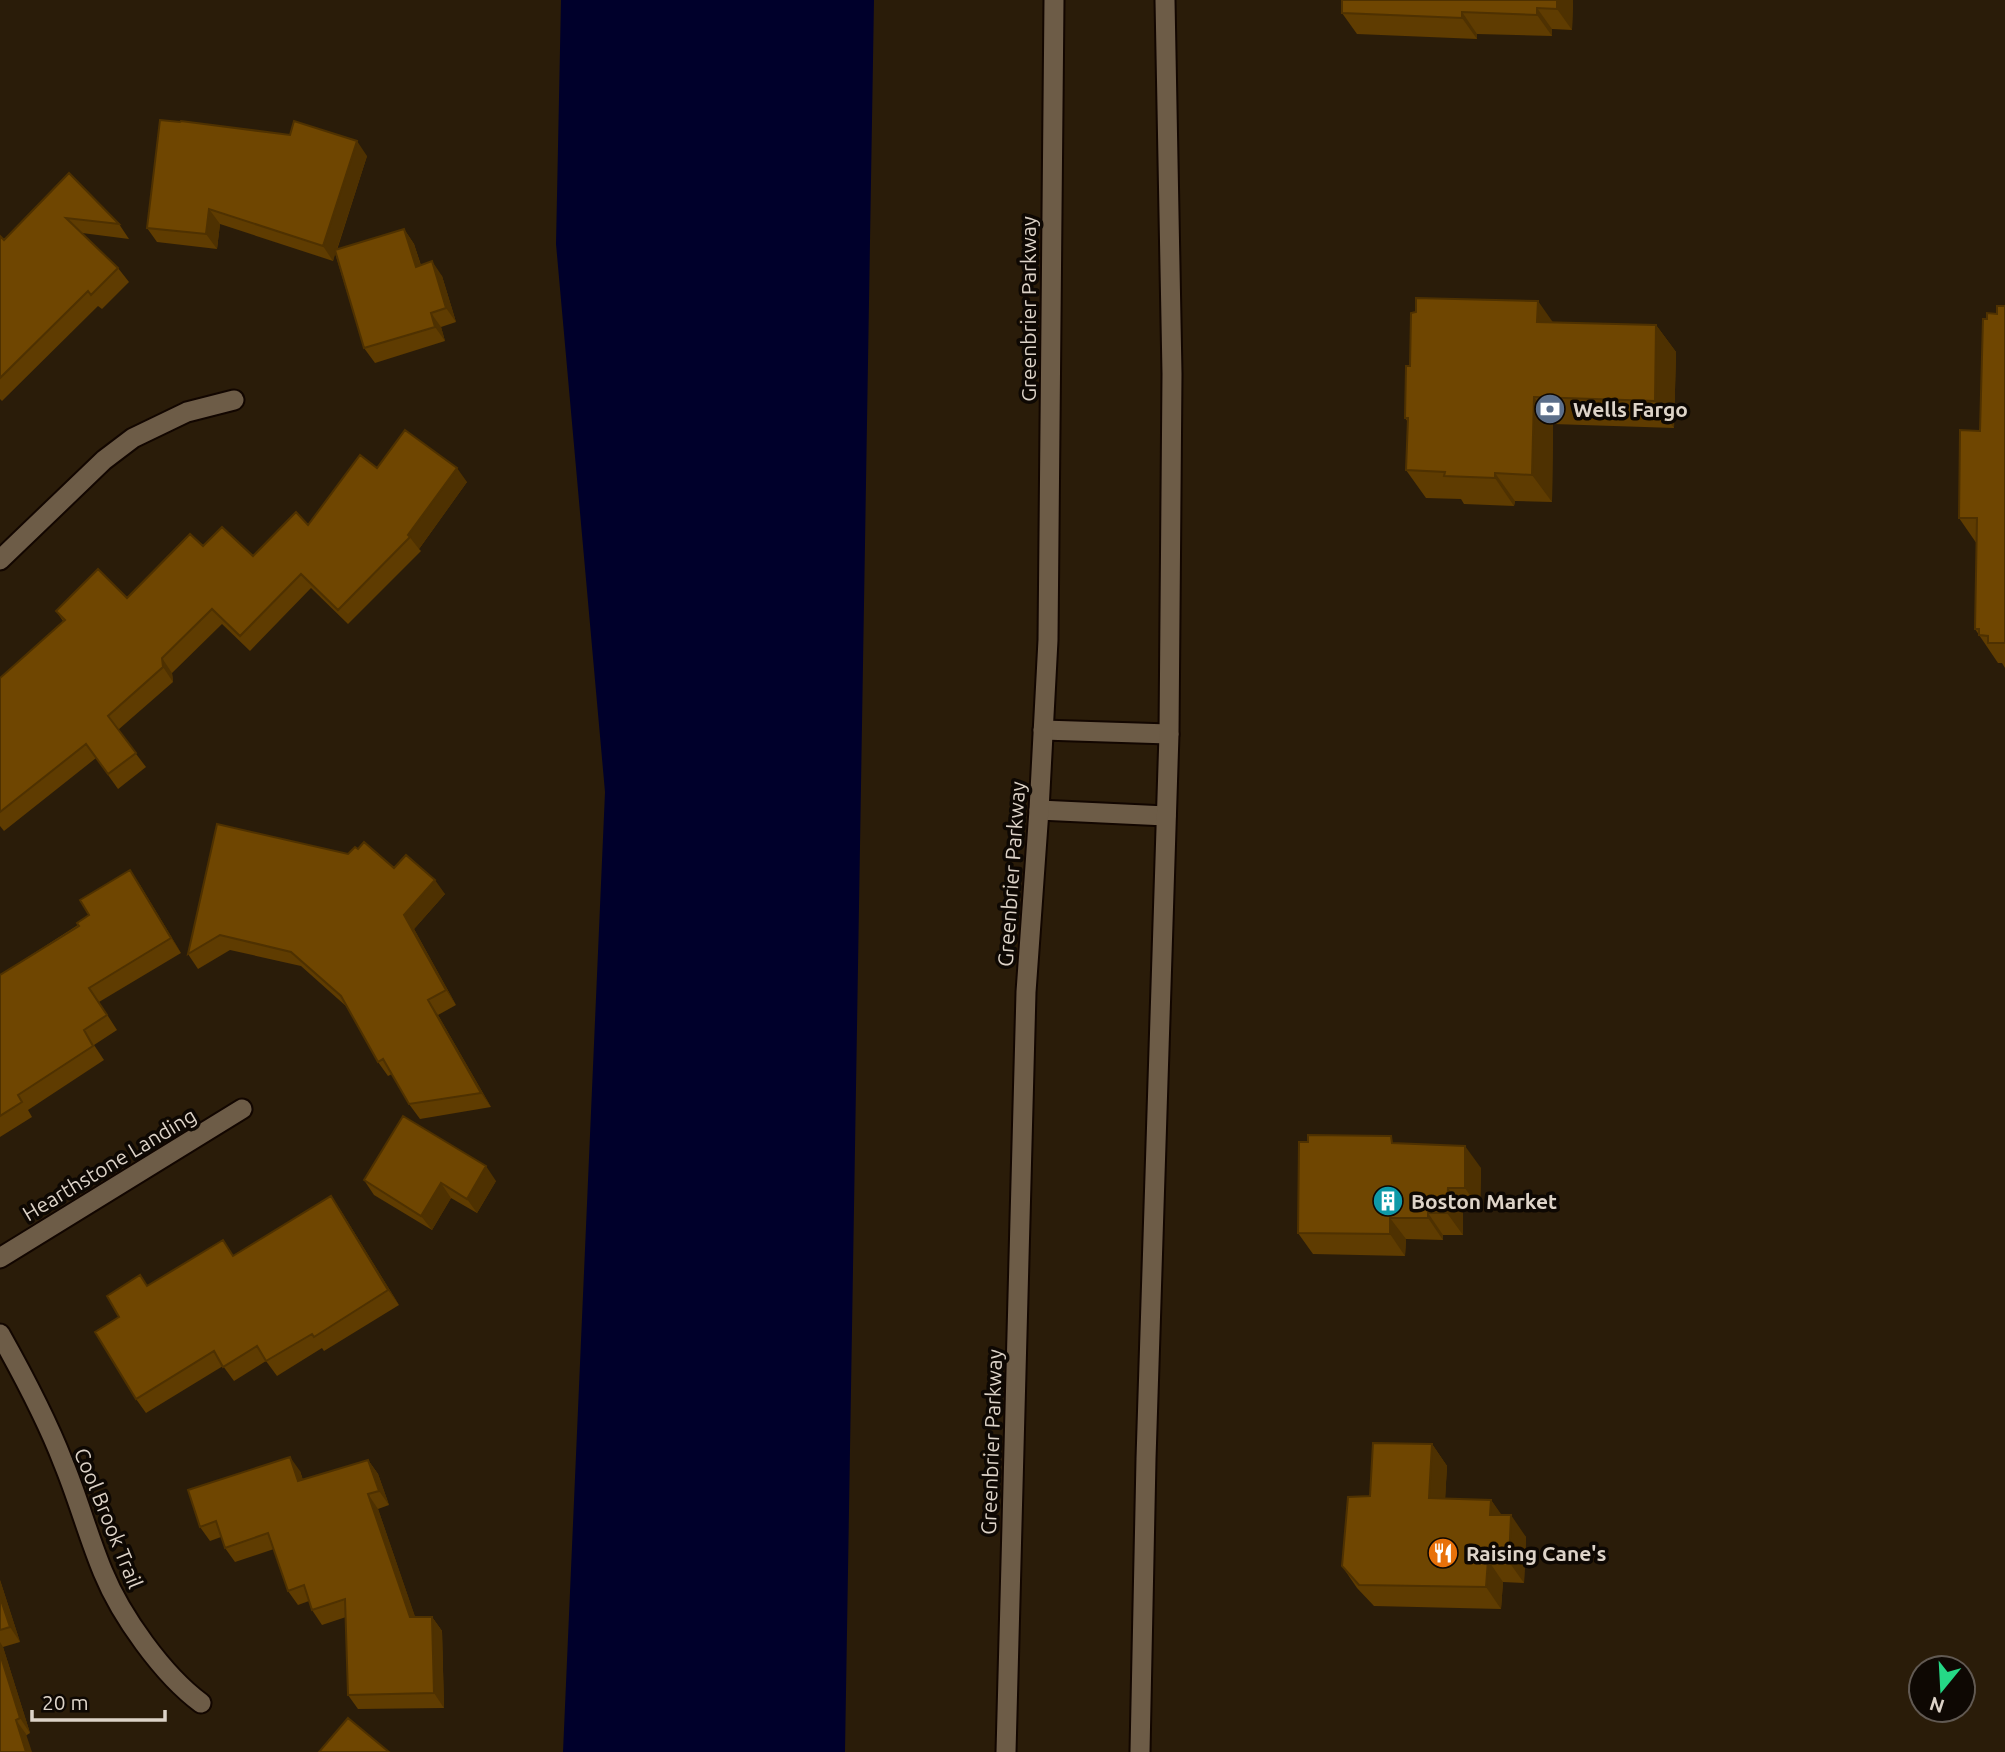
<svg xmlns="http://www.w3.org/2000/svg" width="2005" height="1752" font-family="Ubuntu,sans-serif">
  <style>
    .water { fill: #00002b }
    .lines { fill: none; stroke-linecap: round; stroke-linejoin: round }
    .minor-casing { stroke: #120600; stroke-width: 23 }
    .secondary-casing { stroke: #120600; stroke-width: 23 }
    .minor { stroke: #6d5c47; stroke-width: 19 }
    .secondary { stroke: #6d5c47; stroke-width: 19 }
    .wall { fill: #5f3c01 }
    .shaded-wall { fill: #4e3101 }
    .building { fill: #6f4601; stroke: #4e3101; stroke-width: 2 }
    .labels { text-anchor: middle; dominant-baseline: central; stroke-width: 7; stroke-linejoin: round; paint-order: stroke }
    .street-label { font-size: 21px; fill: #ddd3c8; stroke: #0e0803 }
    .poi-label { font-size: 21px; font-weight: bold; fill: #ddd3c8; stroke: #0e0803; text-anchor: start }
  </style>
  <rect width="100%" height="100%" fill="#2a1c09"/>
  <!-- water -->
  <path class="water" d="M 561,0 L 874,0 L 845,1752 L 563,1752 L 605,792 L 556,244 Z"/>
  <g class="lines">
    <!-- minor casing -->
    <g class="minor-casing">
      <path id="minor" d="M 0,560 L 104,460 L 133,438 L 187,412 L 234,400
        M 1043,730 L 1169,734
        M 1039,810 L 1166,816
        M 0,1258 L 242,1109
        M 0,1334 C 23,1375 46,1418 63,1462 C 78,1498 88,1536 103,1572 C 121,1616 163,1675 201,1703"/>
    </g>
    <!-- secondary casing -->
    <g class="secondary-casing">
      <path id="secondary" d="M 1006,1752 L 1026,992 L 1039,810 L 1048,640 L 1054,0
        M 1140,1752 L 1146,1459 L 1169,734 L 1172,374 L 1165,0"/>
    </g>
    <!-- minor -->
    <use href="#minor" class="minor"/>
    <!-- secondary -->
    <use href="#secondary" class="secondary"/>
  </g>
  <!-- wall -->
  <path class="wall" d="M 1342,0 L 1573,0 L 1572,30 L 1552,29 L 1552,36 L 1477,34 L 1477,39 L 1357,34 L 1342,13 Z
    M 367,156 L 337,250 L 404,229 L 414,244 L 421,265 L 442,276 L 456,322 L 441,327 L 445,341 L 375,363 L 364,348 L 335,253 L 333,261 L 220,224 L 217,249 L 157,242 L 147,228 Z
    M 69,173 L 119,224 L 129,239 L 82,233 L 118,268 L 129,282 L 102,309 L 98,306 L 2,401 L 0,399 L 0,236 L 4,240 Z
    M 2005,306 L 2005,668 L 2002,663 L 1998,663 L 1975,629 L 1977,544 L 1959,518 L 1980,431 L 1987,319 L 1997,314 Z
    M 1553,322 L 1656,325 L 1676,352 L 1674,428 L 1553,424 L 1552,502 L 1515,501 L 1514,506 L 1464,504 L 1461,499 L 1426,498 L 1406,470 L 1408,422 L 1405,418 L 1410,366 Z
    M 377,468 L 467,482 L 419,549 L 421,551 L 348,624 L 311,588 L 250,651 L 222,624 L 172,673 L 173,682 L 118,730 L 146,767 L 118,789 L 96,758 L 4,831 L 0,826 L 0,678 L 63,621 L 56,611 L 127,598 L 203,546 L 253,556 L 308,525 Z
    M 358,849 L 445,894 L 414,929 L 456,1005 L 438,1015 L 491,1107 L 420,1119 L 409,1104 L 392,1074 L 388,1076 L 378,1062 L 347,1007 L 301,966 L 230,950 L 198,969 L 188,954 L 348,854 Z
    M 140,885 L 181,953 L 99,1002 L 117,1030 L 94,1045 L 104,1060 L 28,1110 L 32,1117 L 0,1137 L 0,975 Z
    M 1397,1143 L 1481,1168 L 1480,1210 L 1463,1210 L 1463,1235 L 1443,1235 L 1443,1240 L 1406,1239 L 1405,1256 L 1313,1254 L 1298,1233 Z
    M 364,1180 L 496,1181 L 477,1213 L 451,1198 L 432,1230 L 374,1195 Z
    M 331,1196 L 341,1211 L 399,1305 L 324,1351 L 322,1348 L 277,1376 L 266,1361 L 234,1381 L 223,1366 L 146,1413 L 136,1399 L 147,1285 L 234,1255 Z
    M 1432,1444 L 1447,1466 L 1445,1499 L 1491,1500 L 1501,1515 L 1526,1537 L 1524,1583 L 1503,1582 L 1501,1609 L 1374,1606 L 1357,1588 L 1342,1566 L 1370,1496 Z
    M 368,1460 L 378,1474 L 389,1505 L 378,1509 L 415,1617 L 432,1617 L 442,1631 L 444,1708 L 358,1709 L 348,1695 L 346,1617 L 322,1625 L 312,1610 L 309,1601 L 298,1605 L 288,1591 L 274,1549 L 235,1562 L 225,1548 L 221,1537 L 210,1541 L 200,1527 L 300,1471 L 303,1480 Z
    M 0,1580 L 20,1642 L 3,1647 L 30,1733 L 0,1752 Z"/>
  <!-- shaded-wall -->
  <path class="shaded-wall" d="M 1557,0 L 1573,0 L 1572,30 L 1557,9 Z
    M 1537,8 L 1552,29 L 1552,36 L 1537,15 Z
    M 1462,12 L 1477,34 L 1477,39 L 1462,18 Z
    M 357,141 L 367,156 L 333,261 L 323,246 Z
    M 209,209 L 220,224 L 217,249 L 206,234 Z
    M 404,229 L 414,244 L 426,282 L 416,267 Z
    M 432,261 L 442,276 L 456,322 L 446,308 Z
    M 1538,301 L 1557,328 L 1537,322 Z
    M 431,313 L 441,327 L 445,341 L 435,327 Z
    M 1656,325 L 1676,352 L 1674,428 L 1655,401 Z
    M 1534,397 L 1553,424 L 1552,502 L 1532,475 Z
    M 457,468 L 467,482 L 419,549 L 408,535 Z
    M 1495,473 L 1515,501 L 1514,506 L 1495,478 Z
    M 162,658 L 172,673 L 173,682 L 163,667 Z
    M 130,870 L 140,885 L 181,953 L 171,938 Z
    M 435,880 L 445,894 L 414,929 L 456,1005 L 446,990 L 404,915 Z
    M 428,1000 L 438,1015 L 491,1107 L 481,1093 Z
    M 1465,1146 L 1481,1168 L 1480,1210 L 1465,1188 Z
    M 486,1166 L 496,1181 L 477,1213 L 467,1199 Z
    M 441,1183 L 451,1198 L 432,1230 L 421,1216 Z
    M 1448,1188 L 1463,1210 L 1463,1235 L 1447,1213 Z
    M 331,1196 L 341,1211 L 399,1305 L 388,1290 Z
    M 1428,1213 L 1443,1235 L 1443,1240 L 1428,1218 Z
    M 1390,1218 L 1406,1239 L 1405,1256 L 1390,1234 Z
    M 1432,1444 L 1447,1466 L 1444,1520 L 1429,1498 Z
    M 290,1457 L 300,1471 L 308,1496 L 298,1481 Z
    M 368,1460 L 378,1474 L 389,1505 L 379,1491 Z
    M 368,1494 L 378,1509 L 420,1631 L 410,1617 Z
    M 1491,1500 L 1506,1521 L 1490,1515 Z
    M 1511,1515 L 1526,1537 L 1524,1583 L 1509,1562 Z
    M 1488,1560 L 1503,1582 L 1501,1609 L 1486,1587 Z
    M 0,1580 L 20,1642 L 10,1627 L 0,1597 Z
    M 432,1617 L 442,1631 L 444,1708 L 434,1693 Z
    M 0,1642 L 3,1647 L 30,1733 L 20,1718 L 0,1654 Z
    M 16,1720 L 26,1734 L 32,1752 L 26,1752 Z"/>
  <!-- building -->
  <path class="building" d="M 1342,0 L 1557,0 L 1557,9 L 1537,8 L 1537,15 L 1462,12 L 1462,18 L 1342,13 Z
    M 160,120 L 180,122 L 181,121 L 290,135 L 294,121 L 357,141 L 323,246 L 209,209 L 206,234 L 147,228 Z
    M 69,173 L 119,224 L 66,218 L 118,268 L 91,295 L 88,291 L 0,378 L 0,236 L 4,240 Z
    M 404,229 L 416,267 L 432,261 L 446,308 L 431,313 L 435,327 L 364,348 L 335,250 Z
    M 1416,298 L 1538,301 L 1537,322 L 1656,325 L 1655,401 L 1534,397 L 1532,475 L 1495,473 L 1495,478 L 1444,476 L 1445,472 L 1406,470 L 1408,418 L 1405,418 L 1406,366 L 1410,366 L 1411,313 L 1416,312 Z
    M 1997,306 L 2005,306 L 2005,643 L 1988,643 L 1988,636 L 1979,635 L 1979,629 L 1975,629 L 1977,518 L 1959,518 L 1960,430 L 1980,431 L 1983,319 L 1987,319 L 1987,313 L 1997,314 Z
    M 405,430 L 457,468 L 408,535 L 410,537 L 338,610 L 301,574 L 240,636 L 212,609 L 162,658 L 163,667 L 108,716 L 136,753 L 108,774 L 86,744 L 0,812 L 0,678 L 65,620 L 56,611 L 98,569 L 127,598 L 190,534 L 203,546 L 222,527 L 253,556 L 296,512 L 308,525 L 360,455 L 377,468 Z
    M 217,824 L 348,854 L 355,847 L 358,849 L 364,842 L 394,868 L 406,855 L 435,880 L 404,915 L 446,990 L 428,1000 L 481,1093 L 409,1104 L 383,1059 L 378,1062 L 341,996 L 291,952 L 220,935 L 188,954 Z
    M 130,870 L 171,938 L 89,988 L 107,1015 L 84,1030 L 93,1046 L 18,1095 L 22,1102 L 0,1116 L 0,975 L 79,926 L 77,923 L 89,915 L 80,900 Z
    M 403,1116 L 486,1166 L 467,1199 L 441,1183 L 421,1216 L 364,1180 Z
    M 1308,1135 L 1391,1136 L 1392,1143 L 1465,1146 L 1465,1188 L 1448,1188 L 1447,1213 L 1428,1213 L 1428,1218 L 1390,1218 L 1390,1234 L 1298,1233 L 1299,1142 L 1308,1142 Z
    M 331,1196 L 388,1290 L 314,1337 L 312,1334 L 266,1361 L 257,1346 L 223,1367 L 214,1351 L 136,1399 L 95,1332 L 119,1317 L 107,1296 L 140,1275 L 147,1286 L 223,1240 L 233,1256 Z
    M 1373,1443 L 1432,1444 L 1429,1498 L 1491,1500 L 1490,1515 L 1511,1515 L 1509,1562 L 1488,1560 L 1486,1587 L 1359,1585 L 1342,1566 L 1348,1497 L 1370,1496 Z
    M 290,1457 L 298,1481 L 368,1460 L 379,1491 L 368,1494 L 410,1617 L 432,1617 L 434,1693 L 348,1695 L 345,1599 L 312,1610 L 304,1585 L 288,1591 L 268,1533 L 225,1548 L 216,1521 L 200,1527 L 188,1490 Z
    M 0,1597 L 10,1627 L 0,1630 Z
    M 0,1654 L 20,1718 L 16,1720 L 26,1752 L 0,1752 Z
    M 348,1718 L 389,1752 L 319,1752 Z"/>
  <!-- icons -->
  <defs>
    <g id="bank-disc" transform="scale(1.575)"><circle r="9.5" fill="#5c6f8a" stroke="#0e0803"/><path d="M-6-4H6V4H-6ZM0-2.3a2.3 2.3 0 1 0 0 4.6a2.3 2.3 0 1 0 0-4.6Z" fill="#fff"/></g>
    <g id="building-disc" transform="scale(1.575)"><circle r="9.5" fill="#0f9aa8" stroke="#0e0803"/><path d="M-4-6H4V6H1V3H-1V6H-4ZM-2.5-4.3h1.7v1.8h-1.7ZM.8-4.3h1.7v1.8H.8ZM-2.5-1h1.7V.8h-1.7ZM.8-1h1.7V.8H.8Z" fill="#fff"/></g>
    <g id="restaurant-disc" transform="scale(1.575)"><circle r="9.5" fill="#e8710a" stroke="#0e0803"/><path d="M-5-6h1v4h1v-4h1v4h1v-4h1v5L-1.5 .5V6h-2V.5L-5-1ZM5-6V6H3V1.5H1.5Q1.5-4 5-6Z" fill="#fff"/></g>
  </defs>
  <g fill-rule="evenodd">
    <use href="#bank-disc" x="1550" y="409"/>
    <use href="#building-disc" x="1388" y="1201"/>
    <use href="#restaurant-disc" x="1443" y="1553"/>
  </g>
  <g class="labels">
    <!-- street labels -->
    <g class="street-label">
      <text transform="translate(1028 309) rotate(-90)">Greenbrier Parkway</text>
      <text transform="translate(1011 874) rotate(-86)">Greenbrier Parkway</text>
      <text transform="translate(109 1164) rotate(-31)">Hearthstone Landing</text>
      <text transform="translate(991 1442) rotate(-88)">Greenbrier Parkway</text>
      <text transform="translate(109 1518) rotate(68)">Cool Brook Trail</text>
    </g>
    <!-- poi labels -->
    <g class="poi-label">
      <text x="1573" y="409">Wells Fargo</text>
      <text x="1411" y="1201">Boston Market</text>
      <text x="1466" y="1553">Raising Cane's</text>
    </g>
  </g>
  <!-- north arrow -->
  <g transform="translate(1942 1689) rotate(198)"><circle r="33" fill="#0e0803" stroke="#615952" stroke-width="2"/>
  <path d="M0-5L12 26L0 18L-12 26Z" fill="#25d886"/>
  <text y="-10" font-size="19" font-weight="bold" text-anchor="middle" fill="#ddd3c8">N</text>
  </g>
  <!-- scale -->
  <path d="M32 1710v10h133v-10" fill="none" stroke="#ddd3c8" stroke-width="3.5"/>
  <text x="42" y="1710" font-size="21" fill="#ddd3c8" stroke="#0e0803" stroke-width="5" paint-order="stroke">20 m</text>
</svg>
